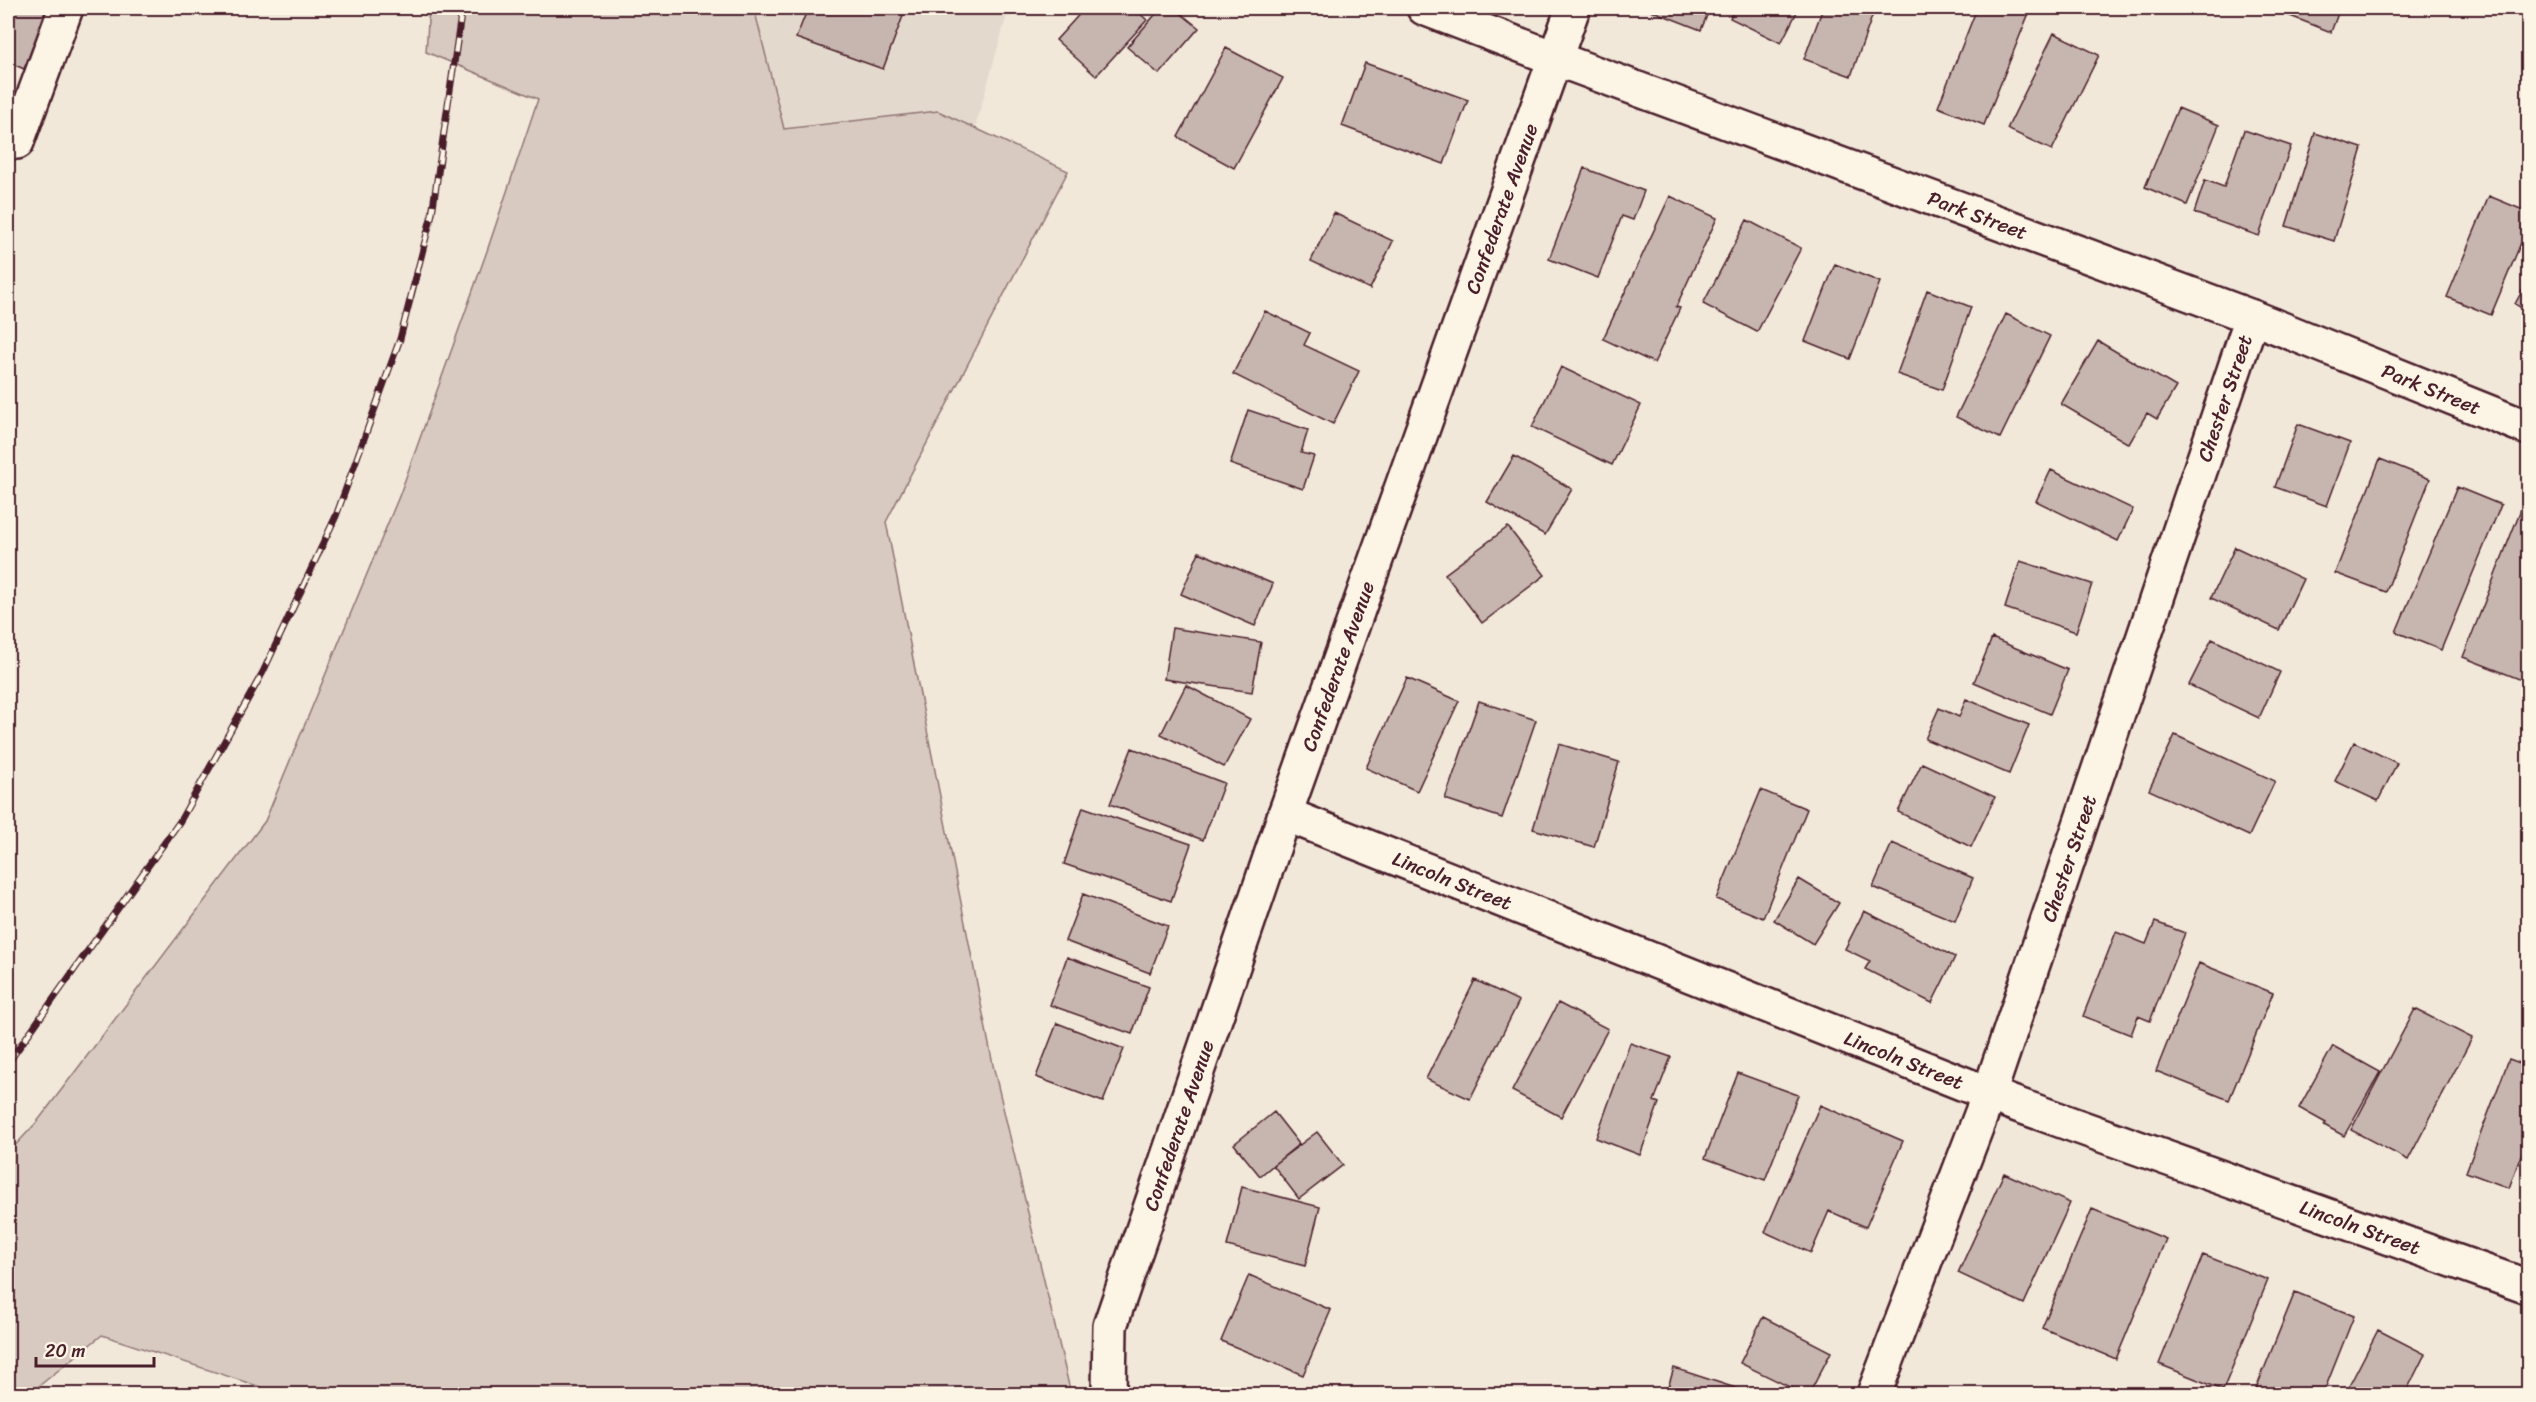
<svg xmlns="http://www.w3.org/2000/svg" width="2536" height="1402" font-family="Sriracha,sans-serif">
  <style>
    .built { fill: #e4d9cd }
    .green { fill: #d8cac0; stroke: #917476; stroke-width: 1.5 }
    .building { fill: #c7b6af; stroke: #4a1f2b; stroke-width: 1.5 }
    .lines { fill: none; stroke-linecap: round; stroke-linejoin: round }
    .minor-casing { stroke: #4a1f2b; stroke-width: 38 }
    .tertiary-casing { stroke: #4a1f2b; stroke-width: 38 }
    .minor { stroke: #fcf5e5; stroke-width: 33 }
    .tertiary { stroke: #fcf5e5; stroke-width: 33 }
    .rail-casing { stroke: #4a1f2b; stroke-width: 7 }
    .rail { stroke: #fcf5e5; stroke-width: 4.5; stroke-dasharray: 14; stroke-linecap: butt }
    .labels { text-anchor: middle; dominant-baseline: central; stroke-width: 5; stroke-linejoin: round; paint-order: stroke }
    .street-label { font-size: 20px; fill: #4a1f2b; stroke: #fcf5e5 }
  </style>
  <rect width="100%" height="100%" fill="#f1e8da"/>
  <filter id="ink" filterUnits="userSpaceOnUse"><feTurbulence type="fractalNoise" baseFrequency=".0167" numOctaves="2"/><feDisplacementMap in="SourceGraphic" scale="12" xChannelSelector="R" yChannelSelector="G"/><feConvolveMatrix kernelMatrix="1 2 1 2 8 2 1 2 1" color-interpolation-filters="sRGB"/></filter>
  <g filter="url(#ink)">
    <!-- built -->
    <path class="built" d="M 754,8 L 1009,8 L 975,128 L 938,111 L 784,129 Z"/>
    <!-- green -->
    <path class="green" d="M 429,8 L 754,8 L 784,129 L 938,111 L 1068,171 L 886,522 L 993,1065 L 1071,1394 L 282,1394 L 102,1335 L 29,1394 L 8,1394 L 8,1153 L 37,1122 L 265,821 L 400,494 L 487,251 L 538,99 L 426,52 Z"/>
    <!-- building -->
    <path class="building" d="M 8,8 L 49,8 L 24,69 L 8,62 Z
      M 808,8 L 906,8 L 883,69 L 796,38 Z
      M 1085,8 L 1134,8 L 1147,20 L 1096,76 L 1056,40 Z
      M 1161,8 L 1174,8 L 1199,28 L 1159,74 L 1127,47 Z
      M 1645,8 L 1710,8 L 1701,30 Z
      M 1735,8 L 1799,8 L 1781,43 L 1730,18 Z
      M 1823,8 L 1875,8 L 1851,76 L 1804,59 Z
      M 1977,8 L 2031,8 L 1984,125 L 1938,107 Z
      M 2276,8 L 2340,8 L 2331,32 L 2275,10 Z
      M 2054,33 L 2099,55 L 2052,150 L 2007,129 Z
      M 1226,48 L 1283,78 L 1234,168 L 1178,137 Z
      M 1365,63 L 1468,100 L 1444,164 L 1342,126 Z
      M 2178,108 L 2219,125 L 2187,205 L 2145,187 Z
      M 2244,130 L 2291,146 L 2259,236 L 2194,213 L 2205,180 L 2224,187 Z
      M 2315,133 L 2362,148 L 2334,241 L 2286,226 Z
      M 1584,168 L 1644,191 L 1633,220 L 1622,216 L 1598,278 L 1549,259 Z
      M 1670,196 L 1717,218 L 1676,307 L 1680,308 L 1654,363 L 1603,339 Z
      M 2489,196 L 2528,212 L 2528,226 L 2491,315 L 2447,297 Z
      M 1334,213 L 1393,241 L 1370,289 L 1311,261 Z
      M 1747,220 L 1801,248 L 1757,332 L 1703,304 Z
      M 1835,264 L 1880,282 L 1850,359 L 1805,341 Z
      M 2528,280 L 2528,312 L 2515,304 Z
      M 1927,290 L 1971,307 L 1942,390 L 1897,374 Z
      M 1265,311 L 1310,333 L 1304,345 L 1359,371 L 1333,424 L 1233,374 Z
      M 2006,314 L 2050,336 L 2000,438 L 1956,417 Z
      M 2098,341 L 2176,387 L 2157,419 L 2147,413 L 2129,444 L 2061,404 Z
      M 1561,367 L 1641,405 L 1612,465 L 1532,427 Z
      M 1248,410 L 1308,430 L 1301,453 L 1314,456 L 1303,489 L 1230,464 Z
      M 2298,424 L 2350,443 L 2327,506 L 2275,487 Z
      M 1514,456 L 1572,489 L 1545,535 L 1487,502 Z
      M 2380,459 L 2430,479 L 2386,592 L 2335,573 Z
      M 2051,470 L 2133,509 L 2118,541 L 2036,501 Z
      M 2457,487 L 2501,505 L 2441,650 L 2396,632 Z
      M 2521,509 L 2528,512 L 2528,677 L 2527,682 L 2463,657 Z
      M 1508,527 L 1545,575 L 1482,623 L 1445,574 Z
      M 2235,547 L 2303,579 L 2279,630 L 2211,598 Z
      M 1199,552 L 1273,584 L 1255,626 L 1181,594 Z
      M 2020,561 L 2092,584 L 2076,632 L 2005,608 Z
      M 1172,628 L 1261,642 L 1252,692 L 1164,679 Z
      M 1992,638 L 2068,670 L 2050,714 L 1974,682 Z
      M 2212,639 L 2280,672 L 2259,718 L 2189,685 Z
      M 1407,678 L 1459,701 L 1417,791 L 1366,768 Z
      M 1186,685 L 1250,719 L 1224,767 L 1161,734 Z
      M 1966,699 L 2029,725 L 2009,774 L 1925,739 L 1939,708 L 1959,717 Z
      M 1479,701 L 1536,720 L 1502,818 L 1445,799 Z
      M 2175,735 L 2275,781 L 2249,836 L 2149,790 Z
      M 2354,742 L 2397,763 L 2378,801 L 2335,781 Z
      M 1559,744 L 1619,762 L 1594,847 L 1533,829 Z
      M 1132,748 L 1224,783 L 1203,840 L 1110,804 Z
      M 1922,763 L 1995,797 L 1971,847 L 1898,812 Z
      M 1761,790 L 1807,809 L 1763,918 L 1716,899 Z
      M 1083,807 L 1191,844 L 1171,901 L 1064,864 Z
      M 1892,843 L 1973,878 L 1955,921 L 1873,887 Z
      M 1799,879 L 1839,903 L 1813,944 L 1774,920 Z
      M 1083,894 L 1168,926 L 1150,973 L 1065,941 Z
      M 1864,911 L 1955,957 L 1932,1003 L 1865,969 L 1870,961 L 1845,949 Z
      M 2155,922 L 2185,933 L 2150,1021 L 2138,1016 L 2131,1035 L 2083,1016 L 2116,932 L 2146,944 Z
      M 1067,957 L 1149,987 L 1132,1034 L 1050,1005 Z
      M 2199,963 L 2273,993 L 2229,1100 L 2156,1071 Z
      M 1475,980 L 1519,1001 L 1470,1099 L 1426,1079 Z
      M 1558,1003 L 1608,1029 L 1561,1117 L 1512,1091 Z
      M 2415,1009 L 2472,1038 L 2408,1160 L 2351,1130 Z
      M 1057,1023 L 1124,1049 L 1103,1102 L 1036,1077 Z
      M 1630,1043 L 1671,1057 L 1654,1101 L 1659,1103 L 1640,1155 L 1596,1138 Z
      M 2333,1046 L 2380,1072 L 2344,1136 L 2324,1125 L 2326,1123 L 2299,1108 Z
      M 2509,1059 L 2528,1066 L 2528,1136 L 2509,1188 L 2466,1172 Z
      M 1738,1073 L 1798,1095 L 1765,1180 L 1705,1158 Z
      M 1820,1105 L 1903,1141 L 1866,1227 L 1829,1211 L 1811,1253 L 1765,1232 Z
      M 1274,1112 L 1299,1144 L 1260,1176 L 1234,1144 Z
      M 1317,1132 L 1343,1165 L 1299,1199 L 1273,1165 Z
      M 2004,1173 L 2070,1203 L 2024,1304 L 1958,1273 Z
      M 1242,1187 L 1320,1207 L 1305,1266 L 1227,1246 Z
      M 2092,1209 L 2166,1239 L 2116,1359 L 2042,1328 Z
      M 2203,1255 L 2268,1280 L 2223,1390 L 2159,1364 Z
      M 1249,1275 L 1331,1310 L 1303,1375 L 1221,1341 Z
      M 2295,1292 L 2354,1316 L 2323,1394 L 2254,1394 Z
      M 1763,1317 L 1831,1352 L 1809,1394 L 1804,1394 L 1740,1363 Z
      M 2378,1330 L 2425,1354 L 2405,1394 L 2345,1394 Z
      M 1674,1368 L 1754,1394 L 1666,1394 Z"/>
    <g class="lines">
      <!-- minor casing -->
      <g class="minor-casing">
        <g id="minor">
          <path d="M 17,142 L 66,8"/>
          <path id="s1" d="M 1285,814 L 2012,1103 L 2528,1287"/>
          <path id="s2" d="M 1109,1394 L 1110,1326 L 1285,814 L 1573,8"/>
          <path id="s3" d="M 1874,1394 L 1989,1094 L 2252,317"/>
        </g>
      </g>
      <!-- tertiary casing -->
      <g class="tertiary-casing">
        <g id="tertiary">
          <path id="s4" d="M 1424,8 L 1554,58 L 2252,317 L 2528,428"/>
        </g>
      </g>
      <!-- minor -->
      <use href="#minor" class="minor"/>
      <!-- tertiary -->
      <use href="#tertiary" class="tertiary"/>
      <!-- rail casing -->
      <g class="rail-casing">
        <path id="rail" d="M 8,1063 L 180,821 L 263,672 L 336,516 L 400,339 L 432,214 L 462,8"/>
      </g>
      <!-- rail -->
      <use href="#rail" class="rail"/>
    </g>
  </g>
  <g class="labels">
    <!-- street labels -->
    <g class="street-label">
      <text stroke="none"><textPath href="#s2" startOffset="1252">Confederate Avenue</textPath></text>
      <text stroke="none"><textPath href="#s4" startOffset="591">Park Street</textPath></text>
      <text stroke="none"><textPath href="#s4" startOffset="1077">Park Street</textPath></text>
      <text stroke="none"><textPath href="#s3" startOffset="1056">Chester Street</textPath></text>
      <text stroke="none"><textPath href="#s2" startOffset="766">Confederate Avenue</textPath></text>
      <text stroke="none"><textPath href="#s3" startOffset="570">Chester Street</textPath></text>
      <text stroke="none"><textPath href="#s1" startOffset="180">Lincoln Street</textPath></text>
      <text stroke="none"><textPath href="#s1" startOffset="666">Lincoln Street</textPath></text>
      <text stroke="none"><textPath href="#s2" startOffset="280">Confederate Avenue</textPath></text>
      <text stroke="none"><textPath href="#s1" startOffset="1152">Lincoln Street</textPath></text>
    </g>
  </g>
  <!-- margin -->
  <rect width="2536" height="1402" fill="none" stroke="#fcf5e5" stroke-width="30"/>
  <rect x="15" y="15" width="2506" height="1372" fill="none" stroke="#4a1f2b" stroke-width="2" filter="url(#ink)"/>
  <!-- scale -->
  <path d="M36 1357v9h118v-9" fill="none" stroke="#4a1f2b" stroke-width="3"/>
  <text x="45" y="1357" font-size="18" fill="#4a1f2b" stroke="#fcf5e5" stroke-width="4.5" paint-order="stroke">20 m</text>
</svg>
